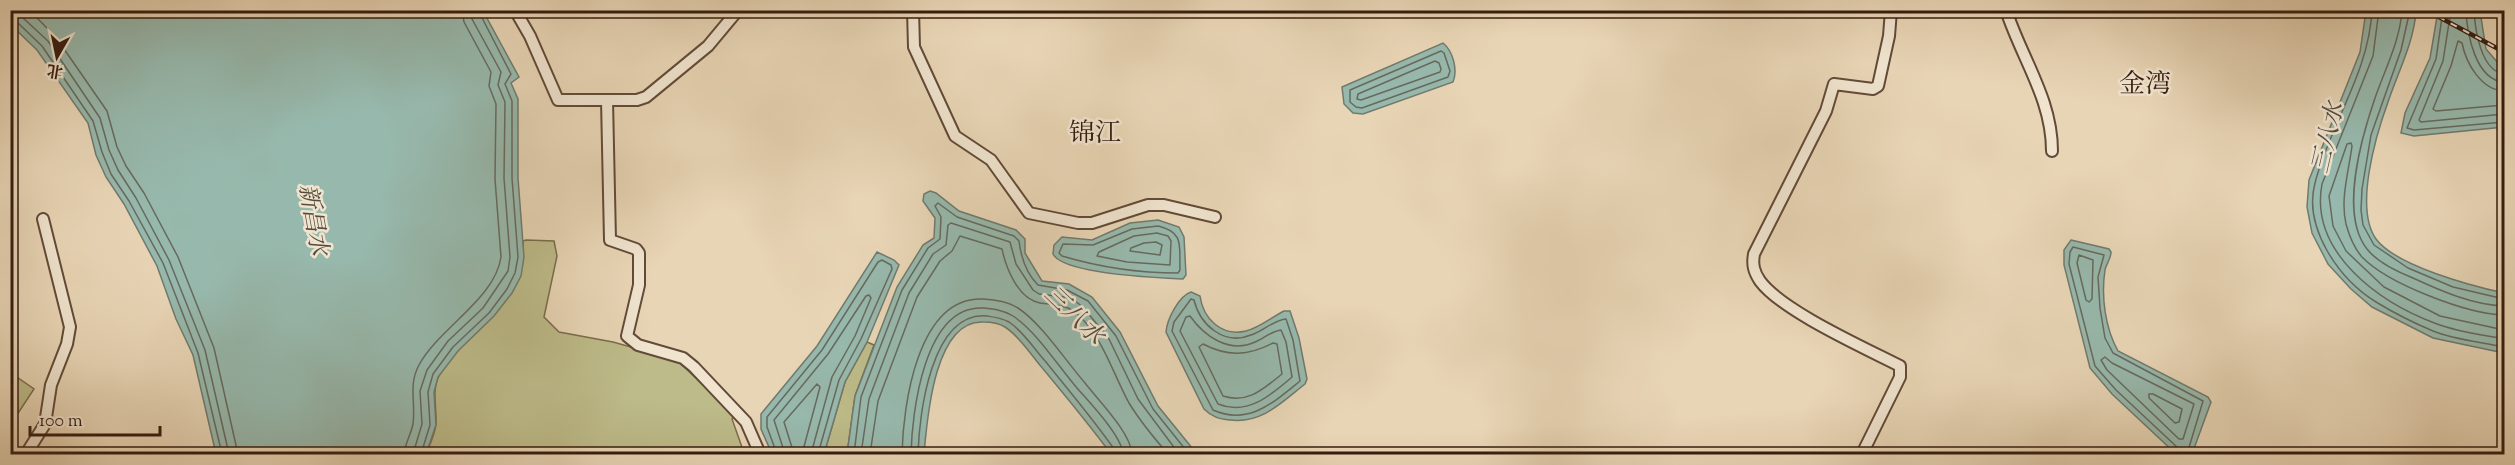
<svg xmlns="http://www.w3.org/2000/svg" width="2515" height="465" font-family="'Sorts Mill Goudy','Noto Serif SC',serif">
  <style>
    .green { fill: #bdbb89; stroke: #7a6c4c; stroke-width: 1.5 }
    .water { fill: #97b9ad; stroke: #707a6e; stroke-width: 1.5 }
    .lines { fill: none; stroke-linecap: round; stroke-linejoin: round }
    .shore { stroke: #666a5e; stroke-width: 1.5 }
    .minor-casing { stroke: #624a38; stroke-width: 14 }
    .minor { stroke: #f0e4cf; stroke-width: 10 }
    .rail-casing { stroke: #361c0f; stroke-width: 4.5 }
    .rail { stroke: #f0e4cf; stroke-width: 2; stroke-dasharray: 7; stroke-linecap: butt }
    .labels { text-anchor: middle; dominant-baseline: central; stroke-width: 5; stroke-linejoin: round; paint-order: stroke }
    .water-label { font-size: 24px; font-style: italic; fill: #534b3e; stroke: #f0e4cf }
    .quarter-label { font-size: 26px; fill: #361c0f; stroke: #f0e4cf }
  </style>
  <rect width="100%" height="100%" fill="#e8d5b5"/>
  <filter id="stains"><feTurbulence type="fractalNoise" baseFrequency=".00333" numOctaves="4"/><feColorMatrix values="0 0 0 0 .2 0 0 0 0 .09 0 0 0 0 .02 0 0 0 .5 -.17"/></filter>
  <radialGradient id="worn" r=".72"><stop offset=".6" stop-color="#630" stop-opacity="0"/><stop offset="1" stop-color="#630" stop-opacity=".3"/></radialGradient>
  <!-- green -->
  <path class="green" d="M 526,240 L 554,241 L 557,256 L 544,317 L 559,332 L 613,342 L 677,360 L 735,416 L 732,419 L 744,453 L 754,451 L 755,454 L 426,454 C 430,445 435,434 436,424 C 437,406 431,390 440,374 C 468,327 528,305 523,241 Z
    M 867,342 L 874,345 L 855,396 L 847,454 L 824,454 L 845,382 Z
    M 11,373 L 34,389 L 11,424 Z"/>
  <!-- water -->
  <path class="water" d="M 11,10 L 483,11 L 519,77 L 511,83 L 518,99 L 518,178 L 524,257 L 521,276 L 512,293 L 494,316 L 458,351 L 438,377 L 434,392 L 436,425 L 426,454 L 216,454 L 193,355 L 176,319 L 157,266 L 124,204 L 106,177 L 96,155 L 88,123 L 37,50 L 11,25 Z
    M 2366,11 L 2416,11 C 2414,42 2398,72 2388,102 C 2376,135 2354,208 2376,239 C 2396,266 2472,286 2504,293 L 2504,353 L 2433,338 L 2372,307 L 2351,289 L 2328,264 L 2312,233 L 2307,207 L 2309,180 L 2360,52 Z
    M 2438,11 L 2480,11 L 2486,49 L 2504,70 L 2504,127 L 2414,136 L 2401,133 L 2405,113 L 2430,58 Z
    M 1443,43 C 1453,51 1458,70 1453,82 L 1363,114 L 1353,113 L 1344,104 L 1342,87 Z
    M 930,191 L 936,193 L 959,211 L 1016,230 L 1025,239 L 1025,253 L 1042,281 L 1069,284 L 1092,297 L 1120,332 L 1158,406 L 1197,454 L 1111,454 C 1088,423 1064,394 1039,364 C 1029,352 1019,336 1005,327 C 999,323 990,322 983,322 C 934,320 927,420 924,454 L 847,454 L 855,396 L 897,287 L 923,245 L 934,238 L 935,218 L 923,201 L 924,194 Z
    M 1158,220 L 1179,227 L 1184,237 L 1186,275 L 1183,279 C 1160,278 1063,274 1053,254 L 1054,245 L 1062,237 L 1092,240 L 1130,223 Z
    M 2071,240 L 2109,249 L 2111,252 C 2111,259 2106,264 2105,270 C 2101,296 2105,328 2118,351 L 2208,397 L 2211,402 L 2192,454 L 2176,454 L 2112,394 L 2090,368 L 2064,265 L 2064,250 Z
    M 877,252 L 894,260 L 899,265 L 867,342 L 845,382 L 824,454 L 772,454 L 761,429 L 761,414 L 817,346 Z
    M 1191,292 L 1200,296 C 1203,318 1221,337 1246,331 C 1259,328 1272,317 1284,311 L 1290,311 L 1299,338 L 1307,379 L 1305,384 C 1282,402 1262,424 1230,420 C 1219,419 1212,417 1204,409 L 1166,332 C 1167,319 1179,296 1191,292 Z"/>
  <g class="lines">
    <!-- shore -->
    <path class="shore" d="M 29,10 L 55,36 L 107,111 L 117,147 L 126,166 L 144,193 L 178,257 L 214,348 L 238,454
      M 2372,10 C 2369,73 2330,124 2315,183 C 2303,228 2339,279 2376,302 C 2394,313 2414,323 2433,331 C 2455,340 2482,342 2504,347
      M 2379,10 L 2373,56 L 2322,184 C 2309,253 2380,303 2437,324 C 2458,332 2483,335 2504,339
      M 2402,10 C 2400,41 2385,69 2375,98 C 2362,136 2339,214 2367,249 C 2377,262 2398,272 2413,278 C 2441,291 2473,305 2504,306
      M 2410,10 L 2401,50 L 2371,135 L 2362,189 L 2361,210 L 2363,225 L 2374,245 L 2408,268 L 2453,287 L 2504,299
      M 2443,10 L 2436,59 L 2407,128 L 2414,130 L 2504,122
      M 2451,10 L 2443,61 L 2419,120 L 2421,122 L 2504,114
      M 2466,10 C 2467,33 2475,80 2504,82
      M 2474,10 C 2475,30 2481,71 2504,74
      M 10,13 L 22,17 L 48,41 L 100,118 L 109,150 L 118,170 L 136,198 L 169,260 L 205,350 L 229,454
      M 10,21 L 18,23 L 42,46 L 93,121 L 102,152 L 111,174 L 129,201 L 163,263 L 198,353 L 222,454
      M 1441,51 L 1444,53 L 1450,71 L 1448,77 L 1362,108 L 1356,107 L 1350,102 L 1350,90 Z
      M 1435,61 L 1439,63 L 1441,69 L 1440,72 L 1361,100 L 1357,99 L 1358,94 Z
      M 2504,91 C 2481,90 2466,63 2462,43 L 2458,41 L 2451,66 L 2433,109 L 2436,111 L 2504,105
      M 1158,226 C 1185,232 1179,247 1180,270 L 1178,273 C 1139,273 1099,267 1062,256 L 1059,253 L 1063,244 L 1093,245 L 1132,229 Z
      M 1157,233 L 1168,236 L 1171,241 L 1170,265 L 1127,262 L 1097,256 L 1099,252 L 1134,236 Z
      M 1156,242 L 1162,245 L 1160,255 L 1130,251 L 1131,248 L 1144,243 Z
      M 2079,255 L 2093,260 L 2092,299 L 2089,302 L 2086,300 L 2077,263 Z
      M 1191,299 L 1194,300 C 1200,325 1224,346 1251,335 C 1263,331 1274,320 1286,319 L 1293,340 L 1300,381 C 1274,402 1249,426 1213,410 L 1172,331 L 1174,322 Z
      M 2504,315 C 2467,314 2388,284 2362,257 C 2354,248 2349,235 2346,224 C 2340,199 2349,170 2352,146 L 2351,143 L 2347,144 L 2329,196 L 2333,226 L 2346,251 L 2384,287 L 2440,316 L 2504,330
      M 1190,316 C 1204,336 1229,354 1255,342 C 1264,338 1272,331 1281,330 L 1286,342 L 1292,377 C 1270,396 1247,416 1218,404 L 1180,331 L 1186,317 Z
      M 1273,343 L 1277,344 L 1282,374 C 1263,389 1248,404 1223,396 L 1199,347 L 1203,344 C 1228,357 1248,356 1273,343 Z
      M 2105,357 L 2112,363 L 2194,404 L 2183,439 L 2179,439 L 2107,370 L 2101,360 Z
      M 2149,394 L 2153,394 L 2182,409 L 2179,422 L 2175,423 L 2149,398 Z
      M 404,454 C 405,444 411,434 413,424 C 416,403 408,385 419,365 C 440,327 495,299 501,257 L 495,179 L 496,104 L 489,86 L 491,72 L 464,22 L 462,10
      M 413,454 L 422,424 L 420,391 L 427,370 L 448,341 L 483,308 L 508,271 L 510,257 L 504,178 L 505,102 L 498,85 L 501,72 L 472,19 L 471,10
      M 421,454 L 430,425 L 428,392 L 433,374 L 453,347 L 489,313 L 507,289 L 515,273 L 518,257 L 512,178 L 512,101 L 505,84 L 511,74 L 478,10
      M 777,454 L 767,427 L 767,417 L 822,350 L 878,262 L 882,260 L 891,265 L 892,269 L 861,339 L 839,380 L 818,454
      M 785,454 L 774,420 L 828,354 L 866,296 L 869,295 L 871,298 L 855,336 L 832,377 L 811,454
      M 794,454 L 784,422 L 817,384 L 820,387 L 802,454
      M 854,454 L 861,397 L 902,290 L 928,248 L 940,239 L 941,217 L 935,206 L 938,203 L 957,217 L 1014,236 L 1019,241 C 1021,258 1026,273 1038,285 L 1067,290 L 1088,301 L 1116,336 L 1153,409 L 1189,454
      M 861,454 L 869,399 L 909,293 L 933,254 L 946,245 L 948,225 L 951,223 L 1010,242 L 1016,264 L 1033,290 L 1039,294 L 1065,297 L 1075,301 L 1083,307 L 1109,339 L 1138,399 L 1179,454
      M 870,454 L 878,401 L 917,297 L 940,261 L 952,251 L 960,236 L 1002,249 C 1006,268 1018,299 1040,303 C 1052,305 1065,304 1075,312 C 1103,336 1112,372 1129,403 C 1140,421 1154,438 1168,454
      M 902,454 C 903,407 917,296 983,299 C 995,300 1007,301 1018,308 C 1042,324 1065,360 1085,383 C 1098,400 1131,433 1132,454
      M 911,454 C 912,413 924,305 983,308 C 993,309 1004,310 1013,316 C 1037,332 1058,366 1077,388 C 1089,402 1122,436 1123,454
      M 918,454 C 919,415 931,311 987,316 C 994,317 1002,318 1009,322 C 1024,332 1034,349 1046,362 C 1069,391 1093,419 1114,449 L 1116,454
      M 2180,454 L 2178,448 L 2116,390 L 2095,366 L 2069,264 L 2070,252 L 2073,247 L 2104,255 L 2098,277 L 2100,308 L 2105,338 L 2113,353 L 2203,401 L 2187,454"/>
    <!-- minor casing -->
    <g class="minor-casing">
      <path id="minor" d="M 515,10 L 530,36 L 558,100 L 637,100 L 646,97 L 708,46 L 738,10
        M 913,10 L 914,47 L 955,136 L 991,160 L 1029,213 L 1078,223 L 1092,223 L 1148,205 L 1164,205 L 1215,217
        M 2006,10 C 2022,59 2052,99 2052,151
        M 607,100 L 610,240 L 636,249 L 639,253 L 639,285 L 627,336 L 638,345 L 683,358 L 694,367 L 746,422 L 760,454
        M 26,454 L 45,424 L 51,385 L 67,344 L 70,327 L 43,219
        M 1862,454 L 1900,377 L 1900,366 C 1865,348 1782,311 1760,281 C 1754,272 1752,265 1754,254 L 1826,111 L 1834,84 L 1873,89 L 1878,86 L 1889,36 L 1891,10"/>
    </g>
    <!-- minor -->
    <use href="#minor" class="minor"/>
    <!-- rail casing -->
    <g class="rail-casing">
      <path id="rail" d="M 2426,10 L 2504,52"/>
    </g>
    <!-- rail -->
    <use href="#rail" class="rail"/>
  </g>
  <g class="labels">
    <!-- water labels -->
    <g class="water-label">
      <text transform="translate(2329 138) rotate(-77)">三八水</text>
      <text transform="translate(312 220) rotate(80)">新昌水</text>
      <text transform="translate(1073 316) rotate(44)">三八水</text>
    </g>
    <!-- quarter labels -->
    <g class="quarter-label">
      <text x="2145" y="85">金湾</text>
      <text x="1095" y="134">锦江</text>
    </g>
  </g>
  <!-- margin -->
  <rect width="2515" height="465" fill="none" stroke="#e8d5b5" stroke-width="36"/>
  <rect x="12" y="12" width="2491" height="441" fill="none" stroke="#361c0f" stroke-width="3"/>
  <rect x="18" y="18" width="2479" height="429" fill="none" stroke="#361c0f" stroke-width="1.5"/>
  <!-- north arrow -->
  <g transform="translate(57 57) rotate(189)" stroke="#f0e4cf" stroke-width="4.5" paint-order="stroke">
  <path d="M0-4.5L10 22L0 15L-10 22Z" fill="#361c0f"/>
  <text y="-9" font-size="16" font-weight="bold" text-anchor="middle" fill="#361c0f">北</text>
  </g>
  <!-- scale -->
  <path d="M30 426v9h130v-9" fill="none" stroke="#361c0f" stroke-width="3"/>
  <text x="39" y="426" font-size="18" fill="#361c0f" stroke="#f0e4cf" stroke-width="4.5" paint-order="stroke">100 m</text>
  <rect width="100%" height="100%" filter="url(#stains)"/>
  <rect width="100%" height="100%" fill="url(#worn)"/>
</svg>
